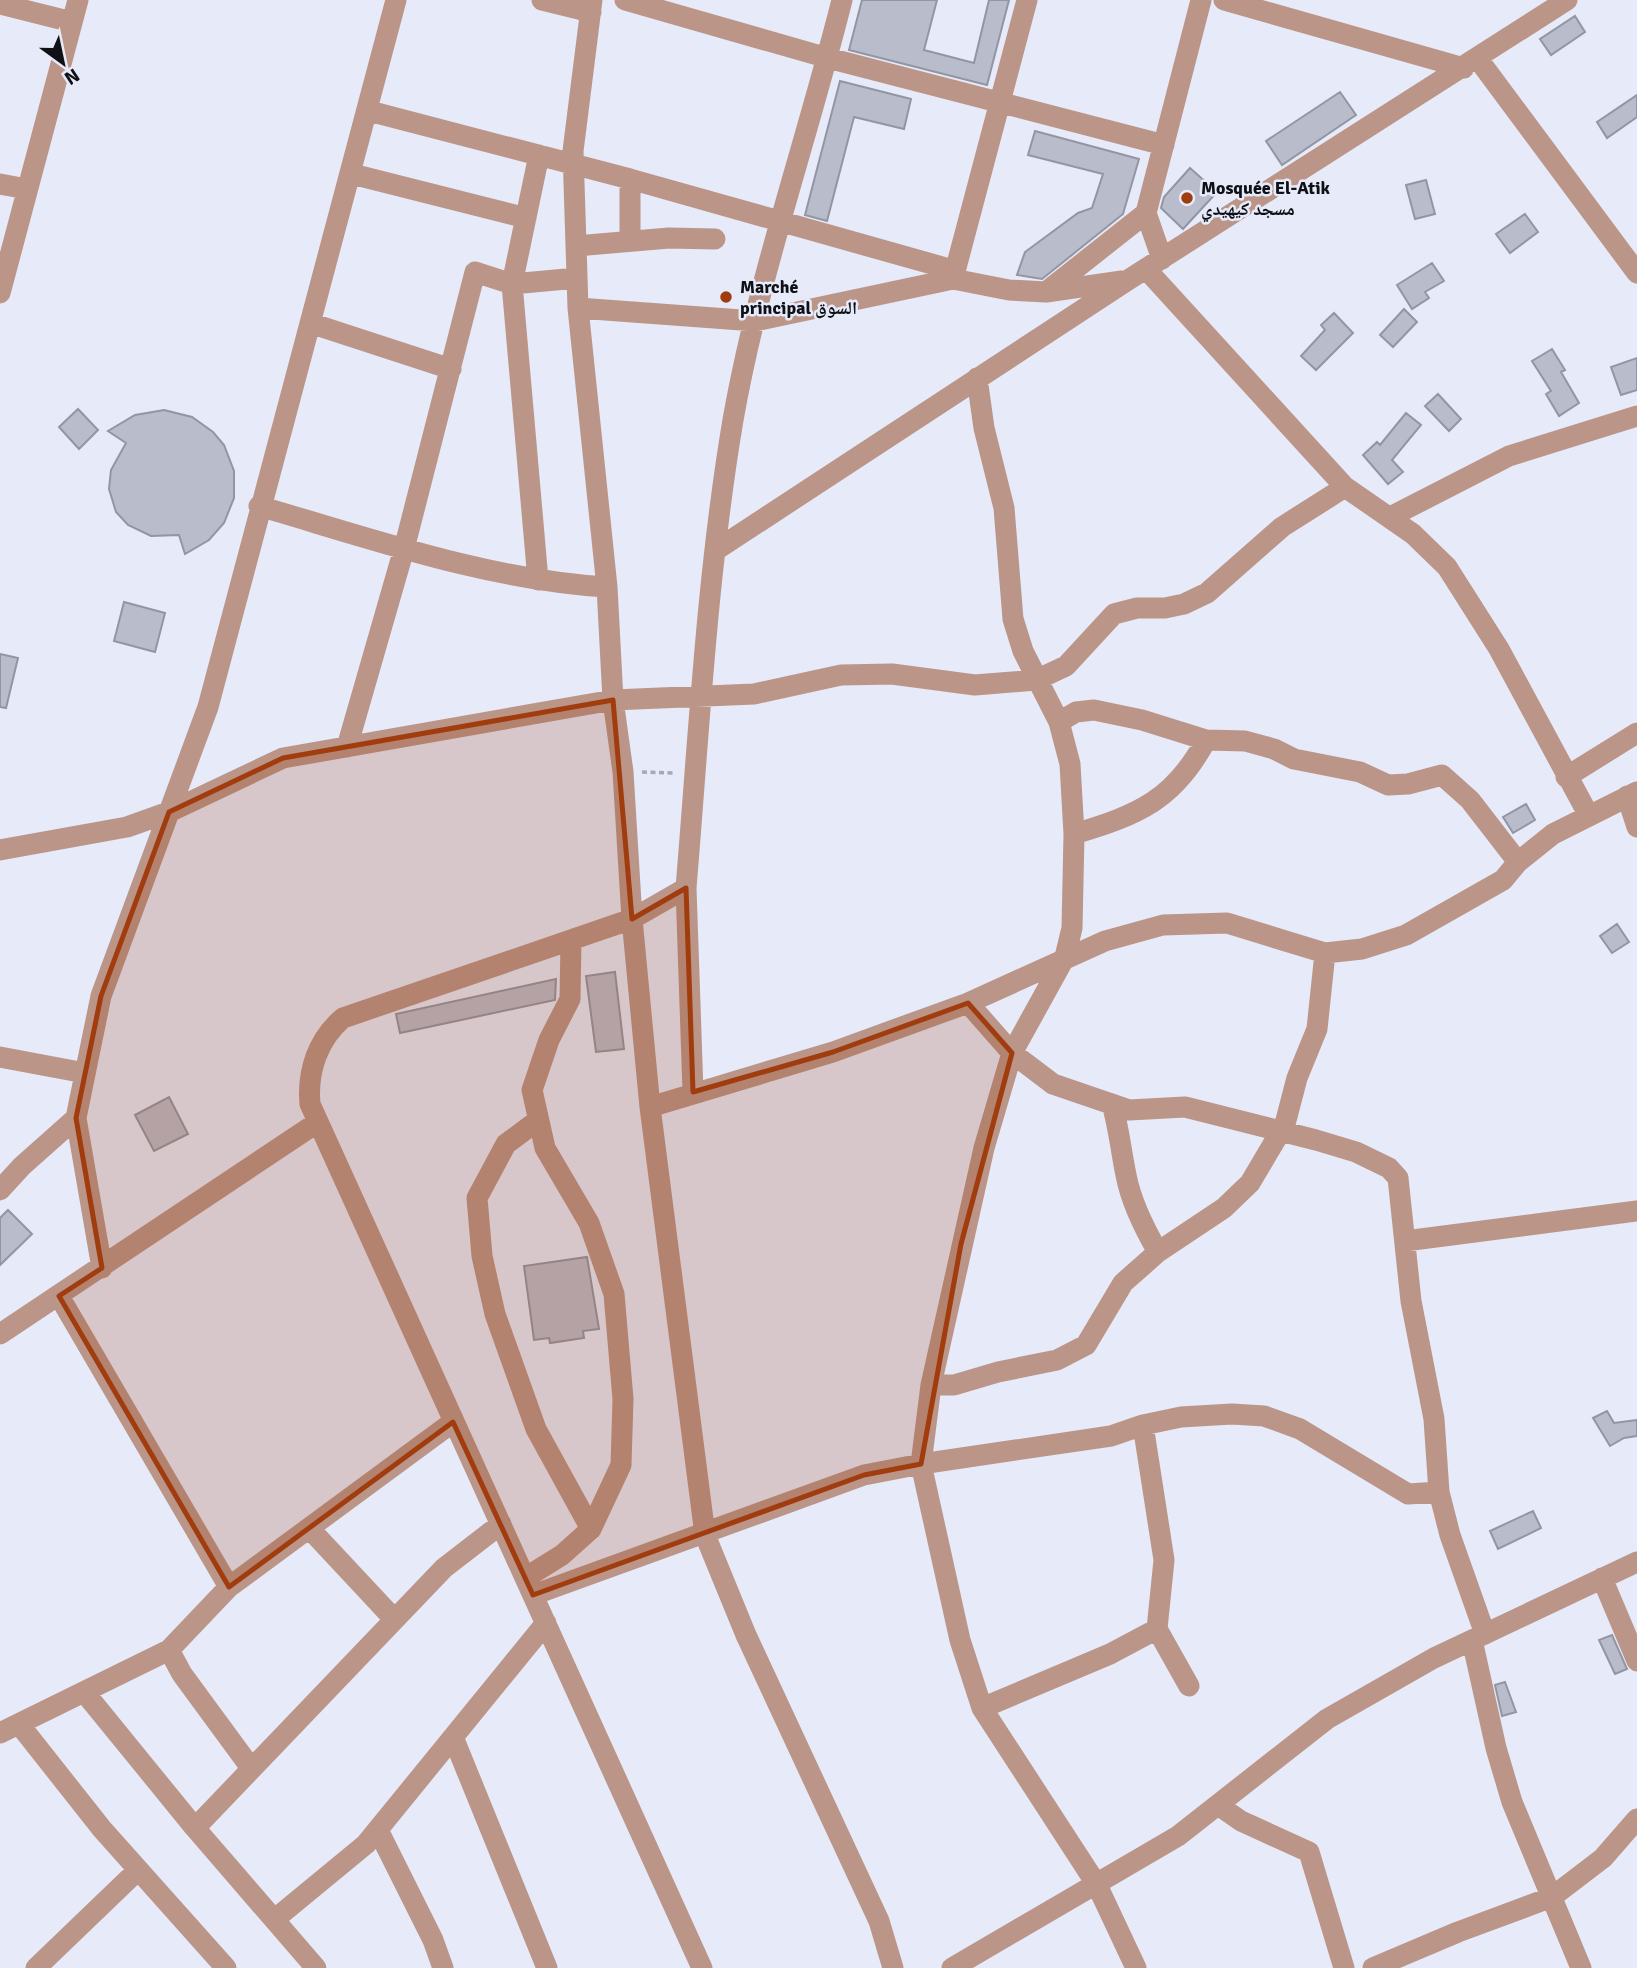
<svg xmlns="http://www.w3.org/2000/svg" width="1637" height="1968" font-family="Signika,'Noto Naskh Arabic',sans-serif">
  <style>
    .building { fill: #b9bccb; stroke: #9296a4; stroke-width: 2 }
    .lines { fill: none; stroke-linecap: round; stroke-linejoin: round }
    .path { stroke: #a6a9b5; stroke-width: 3.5; stroke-dasharray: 5 3.5; stroke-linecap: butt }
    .minor { stroke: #ba9588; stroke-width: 21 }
    .marked { fill: #a13c0f; fill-opacity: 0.2; stroke: #a13c0f; stroke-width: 5; stroke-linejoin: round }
    .poi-dot { fill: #a13c0f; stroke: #e6eaf9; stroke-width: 2.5 }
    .labels { text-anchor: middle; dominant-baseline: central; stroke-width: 5; stroke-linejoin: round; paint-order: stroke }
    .poi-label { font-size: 18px; font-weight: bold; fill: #101116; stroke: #e6eaf9; text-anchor: start }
  </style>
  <rect width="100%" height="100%" fill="#e6eaf9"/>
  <!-- building -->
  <path class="building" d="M 862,0 L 937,0 L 924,50 L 974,63 L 989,0 L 1009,0 L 987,85 L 849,50 Z
    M 1575,16 L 1585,32 L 1551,55 L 1540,39 Z
    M 840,81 L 911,99 L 904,129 L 854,117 L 827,221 L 805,215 Z
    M 1340,92 L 1356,115 L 1282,165 L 1266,141 Z
    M 1637,95 L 1637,117 L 1607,138 L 1597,122 Z
    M 1035,131 L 1139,159 L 1123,214 L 1042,279 L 1017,275 L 1025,252 L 1078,213 L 1092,208 L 1103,174 L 1028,155 Z
    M 1190,168 L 1217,192 L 1183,229 L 1161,208 L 1164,197 Z
    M 1426,180 L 1435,214 L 1415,219 L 1406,185 Z
    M 1525,214 L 1538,232 L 1510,253 L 1496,234 Z
    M 1432,263 L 1444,281 L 1425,292 L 1429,298 L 1412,309 L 1397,285 Z
    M 1404,309 L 1417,322 L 1393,347 L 1380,335 Z
    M 1334,313 L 1353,333 L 1316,370 L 1301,356 L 1325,330 L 1321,325 Z
    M 1552,349 L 1565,370 L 1561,372 L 1579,403 L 1559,416 L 1546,394 L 1551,391 L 1532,361 Z
    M 1637,358 L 1637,390 L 1621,395 L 1611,367 Z
    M 1438,394 L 1461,419 L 1449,431 L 1425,406 Z
    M 78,409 L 98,430 L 79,449 L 59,427 Z
    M 164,410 L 192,417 L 213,432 L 224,445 L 234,471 L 234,498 L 224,523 L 209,540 L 185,554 L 179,535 L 151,536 L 128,525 L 116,512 L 109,489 L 111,470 L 126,443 L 108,431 L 135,415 Z
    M 1406,413 L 1421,425 L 1392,460 L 1403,472 L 1388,484 L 1363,455 L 1377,442 L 1380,445 Z
    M 124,602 L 165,613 L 155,652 L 114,641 Z
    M 0,654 L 18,658 L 6,708 L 0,707 Z
    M 1526,804 L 1535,820 L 1513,833 L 1503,817 Z
    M 1617,924 L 1629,942 L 1612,953 L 1600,936 Z
    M 615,972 L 624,1049 L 596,1052 L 586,976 Z
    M 556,979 L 555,1000 L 400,1033 L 396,1014 Z
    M 169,1097 L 188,1134 L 154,1151 L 135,1115 Z
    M 8,1210 L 32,1234 L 0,1265 L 0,1218 Z
    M 587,1257 L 599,1329 L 583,1331 L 584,1338 L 550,1343 L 549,1338 L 534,1340 L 524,1266 Z
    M 1607,1411 L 1614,1423 L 1637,1420 L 1637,1436 L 1624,1438 L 1610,1446 L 1593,1418 Z
    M 1533,1511 L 1541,1528 L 1498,1549 L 1490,1531 Z
    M 1612,1635 L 1627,1669 L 1615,1674 L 1599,1640 Z
    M 1505,1682 L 1516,1712 L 1502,1716 L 1495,1685 Z"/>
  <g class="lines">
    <!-- path -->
    <path class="path" d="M 642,772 L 676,773"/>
    <!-- minor -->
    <path class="minor" d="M 542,0 L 591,12
      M 592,0 L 573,151 L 578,308 L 607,587 L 613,700 L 623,772 L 632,919 L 650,1107 L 705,1535 L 746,1635 L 879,1921 L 893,1968
      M 625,0 L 828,58 L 1164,145
      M 1224,0 L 1464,68
      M 0,4 L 72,22
      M 1478,59 L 1637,273
      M 369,111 L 630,179
      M 352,174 L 526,218
      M 0,184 L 27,189
      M 630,241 L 630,179 L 953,270
      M 576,246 L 669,238 L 715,239
      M 1162,259 L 1146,213 L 1201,0
      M 1146,269 L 1345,487 L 1413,534 L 1447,567 L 1499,649 L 1588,814
      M 953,279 L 1027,0
      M 1046,292 L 1146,213
      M 0,293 L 78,0
      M 578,308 L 755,321 L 953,279 L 1009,290 L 1046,292 L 1122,281
      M 310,323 L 451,369
      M 977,378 L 984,428 L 1004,508 L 1013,619 L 1023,651 L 1059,722 L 1070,764 L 1074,834 L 1072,928 L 1065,957 L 1012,1053 L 984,1148 L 931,1385 L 921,1464 L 960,1640 L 982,1708 L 1097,1885 L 1136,1968
      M 259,506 C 372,539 489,580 607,587
      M 1390,517 L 1509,456 L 1637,416
      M 716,550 L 1128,280 L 1567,0
      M 538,580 L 512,284 L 539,155
      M 1059,722 L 1076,712 L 1094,710 L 1142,720 L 1206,740 L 1245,741 L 1274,749 L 1294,759 L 1360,772 L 1388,785 L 1408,784 L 1442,775 L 1470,800 L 1518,862
      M 347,747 L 404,549 L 475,272 L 512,284 L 577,278
      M 1566,777 L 1637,733
      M 1627,796 L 1637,827
      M 1074,834 C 1138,815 1174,800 1206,740
      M 0,850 L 127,827 L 169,812 L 283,758 L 613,700 L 754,694 L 841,675 L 892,674 L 975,685 L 1036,680 L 1066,666 L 1114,614 L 1137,608 L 1165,608 L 1184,604 L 1207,593 L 1282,527 L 1345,487
      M 686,888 L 693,1092
      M 968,1003 L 1012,1053 L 1053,1084 L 1129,1110 L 1185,1107 L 1316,1140 L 1356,1152 L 1389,1168 L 1398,1178 L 1411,1301 L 1434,1419 L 1439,1492 L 1450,1535 L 1485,1634
      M 0,1057 L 85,1073
      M 1112,1104 C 1119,1128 1121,1151 1126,1175 C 1131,1202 1144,1228 1158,1252
      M 650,1107 L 833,1052 L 968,1003 L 1105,941 L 1163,925 L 1227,923 L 1325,953 L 1362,949 L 1406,935 L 1503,880 L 1518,862 L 1553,834 L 1637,792
      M 537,1121 L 506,1144 L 477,1198 L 482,1256 L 495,1314 L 536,1429 L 591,1529
      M 0,1190 L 22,1166 L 76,1118
      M 1405,1241 L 1637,1211
      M 102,1268 L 76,1118 L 101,996 L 208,707 L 396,0
      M 59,1296 L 229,1587
      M 0,1334 L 318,1122
      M 931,1385 L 954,1385 L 998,1372 L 1057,1360 L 1086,1345 L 1123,1283 L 1158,1252 L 1224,1208 L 1250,1183 L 1285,1124 L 1297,1078 L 1317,1029 L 1325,953
      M 1143,1425 L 1164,1560 L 1157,1629 L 1189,1686
      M 309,1528 L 394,1619
      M 525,1578 L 562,1555 L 591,1529 L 621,1465 L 623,1399 L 614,1294 L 589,1223 L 545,1148 L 532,1090 L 549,1040 L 570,999 L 571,940
      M 1602,1578 L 1637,1661
      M 533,1595 L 864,1475 L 921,1464 L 1111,1436 L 1143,1425 L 1181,1417 L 1232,1414 L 1264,1416 L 1300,1429 L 1408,1494 L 1439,1492
      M 1472,1640 L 1496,1748 L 1512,1802 L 1581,1968
      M 169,1650 L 182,1674 L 251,1768
      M 85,1693 L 195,1828 L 316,1968
      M 982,1708 L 1110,1654 L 1157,1629
      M 19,1724 L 102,1829 L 226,1968
      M 0,1733 L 169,1650 L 229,1587 L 453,1422
      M 453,1737 L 547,1968
      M 1218,1805 L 1241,1821 L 1309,1852 L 1344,1968
      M 195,1828 L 444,1568 L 501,1524
      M 378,1830 L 433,1940 L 443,1968
      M 275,1919 L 366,1844 L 546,1623
      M 36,1968 L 138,1870
      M 702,1968 L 310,1104 C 307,1071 318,1039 343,1018 L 632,919 L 686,888 C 699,732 707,574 733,420 C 758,278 807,140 842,0
      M 952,1968 L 1178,1836 L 1327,1719 L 1434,1658 L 1637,1562
      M 1373,1968 L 1458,1932 L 1552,1897 L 1603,1858 L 1637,1819"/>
  </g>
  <!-- marked area -->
  <path class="marked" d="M 613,700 L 632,919 L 686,888 L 693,1092 L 833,1052 L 968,1003 L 1012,1053 L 961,1244 L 921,1464 L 864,1475 L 533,1595 L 453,1422 L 229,1587 L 59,1296 L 102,1268 L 76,1118 L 101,996 L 169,812 L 283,758 Z"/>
  <!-- markers -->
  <g class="poi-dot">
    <circle cx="1187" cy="198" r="7"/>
    <circle cx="726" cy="297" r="7"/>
  </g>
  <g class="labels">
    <!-- poi labels -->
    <g class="poi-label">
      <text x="1201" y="188">Mosquée El-Atik<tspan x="1201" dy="21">مسجد كيهيدي</tspan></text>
      <text x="740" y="287">Marché<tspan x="740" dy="21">principal السوق</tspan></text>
    </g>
  </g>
  <!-- north arrow -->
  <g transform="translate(63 63) rotate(147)" stroke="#e6eaf9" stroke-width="5" paint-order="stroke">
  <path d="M0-5L12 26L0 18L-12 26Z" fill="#101116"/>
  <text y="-10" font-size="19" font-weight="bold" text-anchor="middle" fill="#101116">N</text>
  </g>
</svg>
